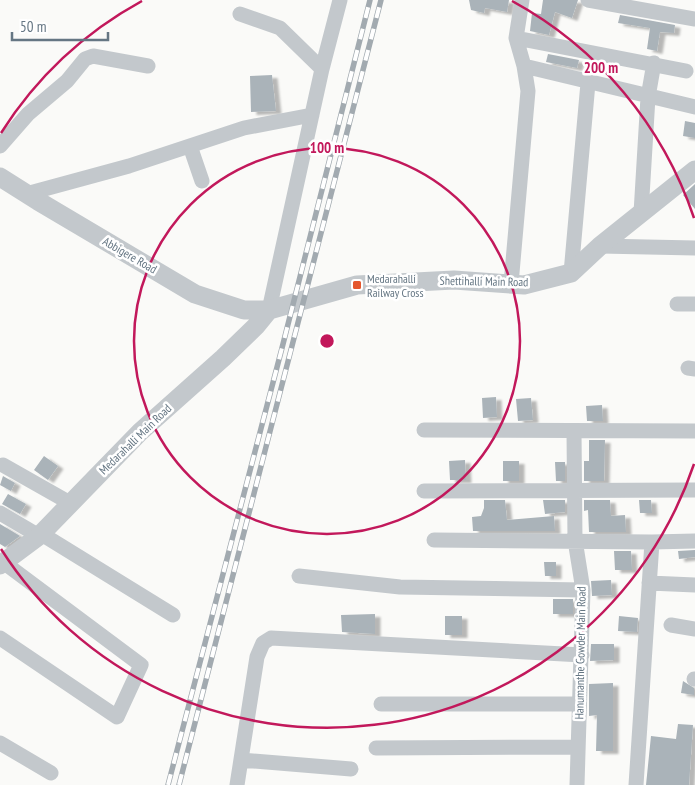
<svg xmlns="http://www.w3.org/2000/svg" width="695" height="785" font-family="'PT Sans Narrow',sans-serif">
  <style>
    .building { fill: #aab3b9; filter: url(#shadow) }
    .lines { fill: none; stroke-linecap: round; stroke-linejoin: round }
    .minor { stroke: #c3c8cc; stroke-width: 15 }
    .tertiary { stroke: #c3c8cc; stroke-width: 19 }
    .rail-casing { stroke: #a2aab0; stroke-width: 5.5 }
    .rail { stroke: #fff; stroke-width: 4; stroke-dasharray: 11; stroke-linecap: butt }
    .ring { fill: none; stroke: #c2185b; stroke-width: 2.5 }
    .poi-dot { fill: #e4572e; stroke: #fff; stroke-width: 2 }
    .labels { text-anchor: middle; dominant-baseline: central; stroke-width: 5; stroke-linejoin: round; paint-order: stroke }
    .street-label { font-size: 12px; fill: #657683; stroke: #fff }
    .poi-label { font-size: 12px; fill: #657683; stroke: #fff; text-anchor: start }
    .centre { fill: #c2185b; stroke: #fff; stroke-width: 2.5 }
    .ring-label { font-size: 15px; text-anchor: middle; font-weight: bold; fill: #c2185b; stroke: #fff; stroke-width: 5; stroke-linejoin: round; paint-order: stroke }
  </style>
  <defs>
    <filter id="shadow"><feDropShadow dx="5.5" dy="3" stdDeviation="1" flood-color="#0004"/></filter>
  </defs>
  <rect width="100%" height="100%" fill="#fafaf8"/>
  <!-- building -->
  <path class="building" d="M 469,0 L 509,0 L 507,12 L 485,8 L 484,13 L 471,10 Z
    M 543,0 L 578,0 L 572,18 L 555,12 L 549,35 L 530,31 L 532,13 L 541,14 Z
    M 620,15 L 675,25 L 674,33 L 660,32 L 657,51 L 647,49 L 650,28 L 618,23 Z
    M 548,54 L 579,60 L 577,68 L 546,62 Z
    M 272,75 L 276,111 L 251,112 L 250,76 Z
    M 685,121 L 695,123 L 695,138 L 683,136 Z
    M 695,184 L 695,209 L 683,195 Z
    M 496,397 L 497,417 L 483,418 L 482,398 Z
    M 531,398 L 533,420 L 518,421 L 516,399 Z
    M 602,405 L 603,421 L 587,421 L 586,406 Z
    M 589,440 L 605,440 L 604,481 L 584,481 L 584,461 L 589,461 Z
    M 44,456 L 58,466 L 48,480 L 34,470 Z
    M 465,460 L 466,480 L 450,480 L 449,461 Z
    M 503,461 L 519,461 L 519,481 L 503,481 Z
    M 555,462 L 565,462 L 565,481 L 556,481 Z
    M 3,476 L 15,483 L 11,491 L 0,485 Z
    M 8,494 L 26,504 L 20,514 L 2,504 Z
    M 484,500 L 505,500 L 507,520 L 554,516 L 555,531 L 473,531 L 472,517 L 481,516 L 484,508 Z
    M 543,500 L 565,500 L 565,512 L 545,514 Z
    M 584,500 L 610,500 L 611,516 L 625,515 L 626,532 L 589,532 L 588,510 L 584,511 Z
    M 639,500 L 651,500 L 652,513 L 640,513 Z
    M 0,524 L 20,536 L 5,547 L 0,544 Z
    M 695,550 L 695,557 L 679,559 L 678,551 Z
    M 614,551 L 631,551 L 632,570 L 615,570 Z
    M 544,562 L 556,562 L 556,576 L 545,576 Z
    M 611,580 L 612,595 L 592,596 L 591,581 Z
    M 553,599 L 573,599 L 573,614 L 553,614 Z
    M 375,614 L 375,634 L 342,632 L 341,615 Z
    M 445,616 L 462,616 L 462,635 L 445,635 Z
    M 619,616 L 638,618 L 637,632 L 618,631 Z
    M 591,644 L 614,644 L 614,660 L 590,661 Z
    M 683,681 L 694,688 L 694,695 L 681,693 Z
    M 613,683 L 613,751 L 596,751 L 597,715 L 589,716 L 589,684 Z
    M 678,724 L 693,725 L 689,785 L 646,785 L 651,736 L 676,739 Z"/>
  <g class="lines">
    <!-- minor -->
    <path class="minor" d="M 588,0 L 695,19
      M 240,14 L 280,28 L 322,69 L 340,0
      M 516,38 L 686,71
      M 524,66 L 695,107
      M 0,146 L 28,114 L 67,81 L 85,59 L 93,56 L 148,66
      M 190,146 L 202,181
      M 26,194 L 129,166 L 244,128 L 312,115
      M 641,213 L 648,97 L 654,63
      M 600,246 L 695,248
      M 571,273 L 588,83
      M 511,284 L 528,91 L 524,66 L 516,38 L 522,0
      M 677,304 L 695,304
      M 269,310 L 322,69
      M 688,368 L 695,369
      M 424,430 L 695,431
      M 574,432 L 575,540 L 583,590 L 577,785
      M 3,465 L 70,503
      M 424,491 L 695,490
      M 0,513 L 39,536
      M 40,533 L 173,615
      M 434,540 L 652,542 L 636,785
      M 652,542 L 695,541
      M 299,576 L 400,587 L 583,590
      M 649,583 L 695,585
      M 671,625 L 695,629
      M 0,638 L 117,717 L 141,665 L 3,562
      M 694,679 L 695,679
      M 381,704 L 579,704
      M 0,743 L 51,773
      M 376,748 L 577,747
      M 241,760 L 351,769
      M 237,785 L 257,657 L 263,643 L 271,638 L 582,655"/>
    <!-- tertiary -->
    <path class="tertiary" d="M 0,177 L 38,201 L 195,294 L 244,310 L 269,310 L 357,285 L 454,280 L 524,285 L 571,273 L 600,246 L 695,170
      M 0,565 L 39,536 L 140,432 L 223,358 L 256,326 L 269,310"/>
    <!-- rail casing -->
    <g class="rail-casing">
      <path id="rail" d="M 168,785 L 282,348 L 370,0
        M 179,785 L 381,0"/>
    </g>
    <!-- rail -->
    <use href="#rail" class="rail"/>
  </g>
  <!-- distance rings -->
  <g class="ring">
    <circle cx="327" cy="341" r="193"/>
    <path d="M694 464A387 387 0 0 1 1 549M1 133A387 387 0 0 1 142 1M512 1A387 387 0 0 1 694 218"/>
  </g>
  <!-- markers -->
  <rect class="poi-dot" x="352" y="280" width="10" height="10" rx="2.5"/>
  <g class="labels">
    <!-- street labels -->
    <g class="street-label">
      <text transform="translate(130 255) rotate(30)">Abbigere Road</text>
      <text transform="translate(484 281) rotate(1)">Shettihalli Main Road</text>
      <text transform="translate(135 439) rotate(-44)">Medarahalli Main Road</text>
      <text transform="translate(580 653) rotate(-89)">Hanumanthe Gowder Main Road</text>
    </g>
    <!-- poi labels -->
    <g class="poi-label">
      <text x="367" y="278">Medarahalli<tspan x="367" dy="14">Railway Cross</tspan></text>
    </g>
  </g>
  <circle cx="327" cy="341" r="8" class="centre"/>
  <g class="ring-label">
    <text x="601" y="73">200 m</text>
    <text x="327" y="153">100 m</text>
  </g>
  <!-- scale -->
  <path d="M12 32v8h96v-8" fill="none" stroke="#657683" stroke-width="2.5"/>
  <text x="20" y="32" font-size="15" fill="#657683" stroke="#ffffff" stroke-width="4" paint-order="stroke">50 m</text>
</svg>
